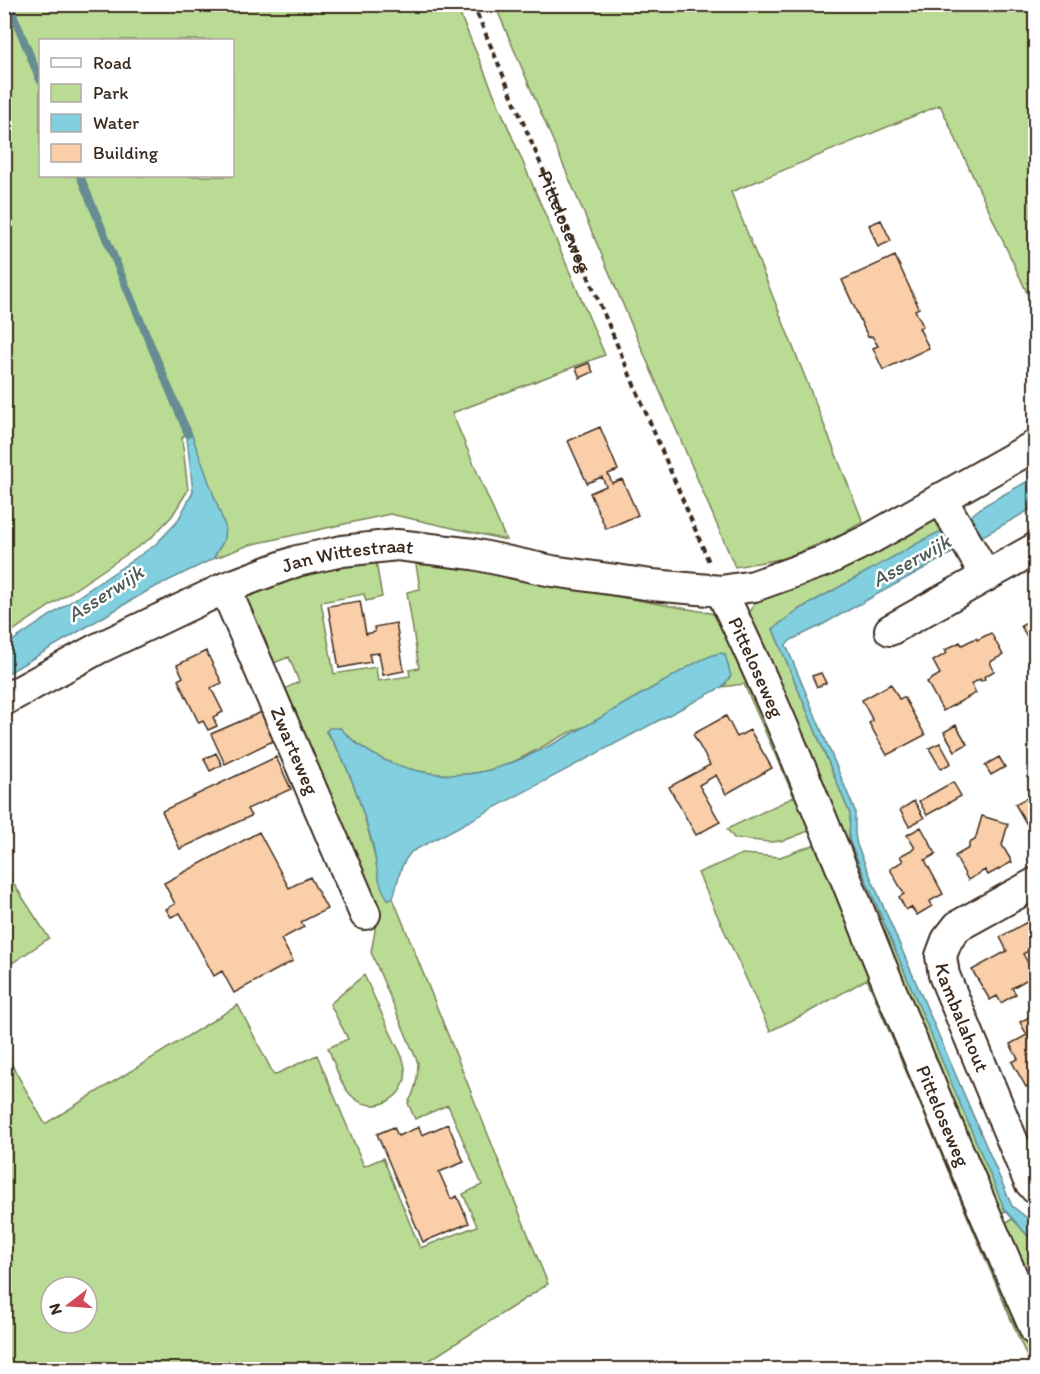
<svg xmlns="http://www.w3.org/2000/svg" width="1040" height="1374" font-family="Itim,sans-serif">
  <style>
    .green { fill: #badb94; stroke: #7a8259; stroke-width: 1.5; fill-rule: evenodd }
    .water { fill: #81cfdf; stroke: #658d92; stroke-width: 1.5 }
    .lines { fill: none; stroke-linecap: round; stroke-linejoin: round }
    .stream { stroke: #658d92; stroke-width: 8 }
    .building { fill: #f9cea8; stroke: #3b2a1e; stroke-width: 1.5 }
    .street-casing { stroke: #3b2a1e; stroke-width: 34 }
    .path { stroke: #3b2a1e; stroke-width: 4; stroke-dasharray: 6 4.5; stroke-linecap: butt }
    .street { stroke: #fff; stroke-width: 30 }
    .labels { text-anchor: middle; dominant-baseline: central; stroke-width: 5; stroke-linejoin: round; paint-order: stroke }
    .street-label { font-size: 20px; fill: #3b2a1e; stroke: #fff }
    .water-label { font-size: 21px; font-style: italic; fill: #505c58; stroke: #fff }
  </style>
  <rect width="100%" height="100%" fill="#fff"/>
  <filter id="ink" filterUnits="userSpaceOnUse"><feTurbulence type="fractalNoise" baseFrequency=".0167" numOctaves="2"/><feDisplacementMap in="SourceGraphic" scale="12" xChannelSelector="R" yChannelSelector="G"/><feConvolveMatrix kernelMatrix="1 2 1 2 8 2 1 2 1" color-interpolation-filters="sRGB"/></filter>
  <g filter="url(#ink)">
    <!-- green -->
    <path class="green" d="M 5,5 L 456,5 L 605,355 L 452,413 L 506,540 L 390,514 L 249,545 L 213,559 L 224,540 L 189,428 L 182,438 L 188,490 L 172,516 L 151,538 L 5,636 ZM 40,40 L 232,40 L 232,176 L 40,176 Z
      M 495,5 L 1035,5 L 1035,310 L 940,105 L 731,192 L 863,522 L 836,537 L 785,558 L 735,567 Z
      M 936,513 L 948,528 L 798,610 L 773,629 L 850,814 C 852,823 848,831 849,840 L 1006,1211 L 999,1214 L 747,619 L 753,606 L 760,598 Z
      M 376,562 L 382,597 L 366,601 L 364,594 L 321,602 L 334,674 L 376,667 L 378,681 L 410,676 L 409,670 L 419,668 L 407,592 L 420,589 L 416,564 L 485,569 L 545,584 L 711,613 L 725,620 L 811,830 L 783,841 L 769,842 L 734,838 L 727,829 L 794,797 L 744,684 L 722,687 L 727,683 C 677,698 627,712 578,729 C 551,739 528,758 500,767 C 445,785 379,770 340,728 L 326,732 C 348,761 363,809 372,845 C 377,864 379,881 388,899 L 393,898 L 548,1284 L 416,1369 L 5,1369 L 4,1051 L 45,1124 L 238,1005 L 274,1075 L 317,1055 L 364,1166 L 383,1158 L 420,1248 L 477,1226 L 463,1194 L 482,1185 L 448,1105 L 415,1119 L 408,1103 C 416,1091 418,1077 418,1063 L 371,952 L 375,931 L 374,916 L 278,692 L 299,682 L 289,657 L 266,666 L 245,603 L 249,594 L 298,570 ZM 51,1287 L 87,1287 L 87,1323 L 51,1323 Z
      M 816,844 L 1035,1345 L 1035,1369 L 1032,1369 L 867,979 L 807,1013 L 770,1031 L 698,873 L 742,854 L 780,857 Z
      M 4,869 L 49,938 L 5,968 L 4,968 Z
      M 364,975 C 374,996 383,1017 393,1038 C 397,1047 404,1057 405,1068 C 410,1096 375,1117 353,1097 C 340,1086 335,1064 328,1048 L 348,1039 L 330,1004 Z
      M 1013,1219 L 1035,1244 L 1035,1317 L 1004,1223 Z"/>
    <!-- water -->
    <path class="water" d="M 189,427 L 225,526 L 224,540 L 213,559 L 149,590 L 5,675 L 5,646 L 155,545 L 177,522 L 193,492 L 187,438 Z
      M 1035,477 L 1035,507 L 818,627 L 791,640 L 786,645 L 855,811 L 855,834 L 857,845 L 1012,1206 L 1035,1224 L 1035,1244 L 1004,1209 L 1002,1203 L 849,840 L 850,814 L 773,629 L 798,610 L 927,538 L 968,518 L 983,506 Z
      M 720,653 L 725,654 L 731,676 L 722,687 L 411,852 C 398,867 399,881 393,898 L 388,899 C 376,883 377,861 372,842 C 361,805 349,763 326,731 L 329,728 L 340,728 C 379,770 445,785 500,767 C 554,749 612,709 663,682 C 680,672 700,658 720,653 Z"/>
    <g class="lines">
      <!-- stream -->
      <path class="stream" d="M 9,4 L 40,80
        M 80,176 L 188,434"/>
    </g>
    <!-- building -->
    <path class="building" d="M 881,220 L 891,241 L 878,247 L 869,225 Z
      M 895,256 L 919,308 L 915,310 L 923,326 L 919,328 L 929,348 L 883,370 L 873,348 L 878,346 L 872,336 L 868,337 L 842,280 Z
      M 589,363 L 593,372 L 580,378 L 576,368 Z
      M 600,427 L 618,470 L 608,474 L 612,483 L 622,479 L 638,515 L 606,529 L 590,493 L 606,486 L 602,477 L 587,483 L 568,441 Z
      M 360,601 L 366,634 L 375,632 L 374,627 L 396,623 L 404,671 L 383,675 L 379,653 L 369,654 L 371,662 L 339,668 L 328,606 Z
      M 1036,617 L 1036,652 L 1021,626 Z
      M 991,633 L 1003,655 L 990,662 L 994,671 L 984,677 L 985,679 L 981,681 L 980,679 L 971,684 L 976,693 L 943,711 L 927,682 L 940,674 L 933,661 L 947,653 L 945,650 L 960,642 L 962,645 L 976,638 L 977,640 Z
      M 206,651 L 222,683 L 211,688 L 223,712 L 213,717 L 217,726 L 208,730 L 203,721 L 199,723 L 178,680 L 183,677 L 177,665 Z
      M 821,673 L 826,683 L 817,687 L 812,676 Z
      M 891,684 L 899,699 L 904,697 L 925,735 L 887,755 L 869,723 L 873,721 L 862,700 Z
      M 264,711 L 277,739 L 225,764 L 211,734 Z
      M 726,716 L 737,737 L 750,730 L 772,768 L 726,794 L 716,775 L 699,785 L 720,822 L 696,835 L 669,787 L 710,765 L 693,734 Z
      M 956,725 L 967,744 L 955,751 L 944,732 Z
      M 940,743 L 951,763 L 941,769 L 929,748 Z
      M 216,753 L 222,765 L 210,771 L 204,759 Z
      M 276,757 L 291,789 L 247,809 L 251,816 L 180,849 L 162,811 Z
      M 999,757 L 1005,767 L 991,775 L 985,765 Z
      M 953,782 L 961,796 L 927,815 L 919,801 Z
      M 1036,793 L 1036,824 L 1029,828 L 1015,804 Z
      M 914,801 L 924,818 L 909,826 L 900,810 Z
      M 982,816 L 1008,824 L 1002,845 L 1012,862 L 988,875 L 985,870 L 968,880 L 955,856 L 969,848 L 969,843 L 975,840 Z
      M 921,827 L 936,854 L 925,860 L 943,894 L 930,901 L 932,906 L 917,915 L 911,907 L 906,910 L 899,897 L 904,894 L 890,869 L 903,861 L 900,856 L 915,848 L 907,835 Z
      M 259,832 L 289,888 L 310,877 L 327,909 L 301,922 L 304,927 L 281,939 L 293,961 L 234,993 L 222,971 L 214,976 L 180,913 L 171,917 L 166,909 L 175,904 L 164,883 Z
      M 1027,922 L 1036,937 L 1036,946 L 1023,954 L 1035,975 L 1012,988 L 1016,994 L 1001,1003 L 997,996 L 990,1000 L 972,970 L 1007,951 L 1000,937 Z
      M 1036,1013 L 1036,1081 L 1026,1087 L 1012,1062 L 1018,1059 L 1010,1044 L 1027,1035 L 1020,1022 Z
      M 448,1124 L 464,1162 L 439,1172 L 451,1199 L 457,1196 L 469,1223 L 423,1242 L 377,1134 L 394,1127 L 398,1136 L 419,1127 L 422,1135 Z"/>
    <g class="lines">
      <!-- street casing -->
      <g class="street-casing">
        <g id="street">
          <path d="M 941,498 L 986,576"/>
          <path id="s2" d="M 225,588 L 365,914"/>
          <path id="s3" d="M 721,591 C 784,720 836,855 890,988 C 937,1103 986,1217 1036,1331"/>
          <path d="M 890,630 L 1036,548"/>
          <path id="s4" d="M 4,700 L 97,649 L 225,588 L 297,561 L 342,551 L 397,545 L 473,554 L 552,571 L 652,585 L 721,591 L 754,586 L 827,560 L 868,540 L 1036,445"/>
          <path id="s5" d="M 1036,883 L 958,926 L 947,940 L 941,956 L 944,975 L 1029,1181 L 1036,1189"/>
        </g>
      </g>
      <!-- path -->
      <path class="path" id="s1" d="M 473,4 L 709,562"/>
      <!-- street -->
      <use href="#street" class="street"/>
    </g>
  </g>
  <g class="labels">
    <!-- street labels -->
    <g class="street-label">
      <text stroke="none"><textPath href="#s1" startOffset="236">Pitteloseweg</textPath></text>
      <text stroke="none"><textPath href="#s4" startOffset="376">Jan Wittestraat</textPath></text>
      <text stroke="none"><textPath href="#s3" startOffset="84">Pitteloseweg</textPath></text>
      <text stroke="none"><textPath href="#s2" startOffset="177">Zwarteweg</textPath></text>
      <text stroke="none"><textPath href="#s5" startOffset="189">Kambalahout</textPath></text>
      <text stroke="none"><textPath href="#s3" startOffset="570">Pitteloseweg</textPath></text>
    </g>
    <!-- water labels -->
    <g class="water-label">
      <text transform="translate(911 560) rotate(-29)">Asserwijk</text>
      <text transform="translate(105 593) rotate(-33)">Asserwijk</text>
    </g>
  </g>
  <!-- margin -->
  <rect width="1040" height="1374" fill="none" stroke="#fff" stroke-width="24"/>
  <rect x="12" y="12" width="1016" height="1350" fill="none" stroke="#3b2a1e" stroke-width="2" filter="url(#ink)"/>
  <!-- legend -->
  <rect x="39" y="39" width="195" height="138" fill="#ffffff" stroke="#b1aaa5" stroke-width="1.5"/>
  <rect x="51" y="58" width="30" height="9" fill="#ffffff" stroke="#b1aaa5" stroke-width="1.5"/>
  <text x="93" y="69" font-size="18" fill="#3b2a1e">Road</text>
  <rect x="51" y="84" width="30" height="18" fill="#badb94" stroke="#b1aaa5" stroke-width="1.5"/>
  <text x="93" y="99" font-size="18" fill="#3b2a1e">Park</text>
  <rect x="51" y="114" width="30" height="18" fill="#81cfdf" stroke="#b1aaa5" stroke-width="1.5"/>
  <text x="93" y="129" font-size="18" fill="#3b2a1e">Water</text>
  <rect x="51" y="144" width="30" height="18" fill="#f9cea8" stroke="#b1aaa5" stroke-width="1.5"/>
  <text x="93" y="159" font-size="18" fill="#3b2a1e">Building</text>
  <!-- north arrow -->
  <g transform="translate(69 1305) rotate(253)"><circle r="28" fill="#ffffff" stroke="#b1aaa5" stroke-width="1.5"/>
  <path d="M0-4.5L10 22L0 15L-10 22Z" fill="#d1495b"/>
  <text y="-9" font-size="16" font-weight="bold" text-anchor="middle" fill="#3b2a1e">N</text>
  </g>
</svg>
